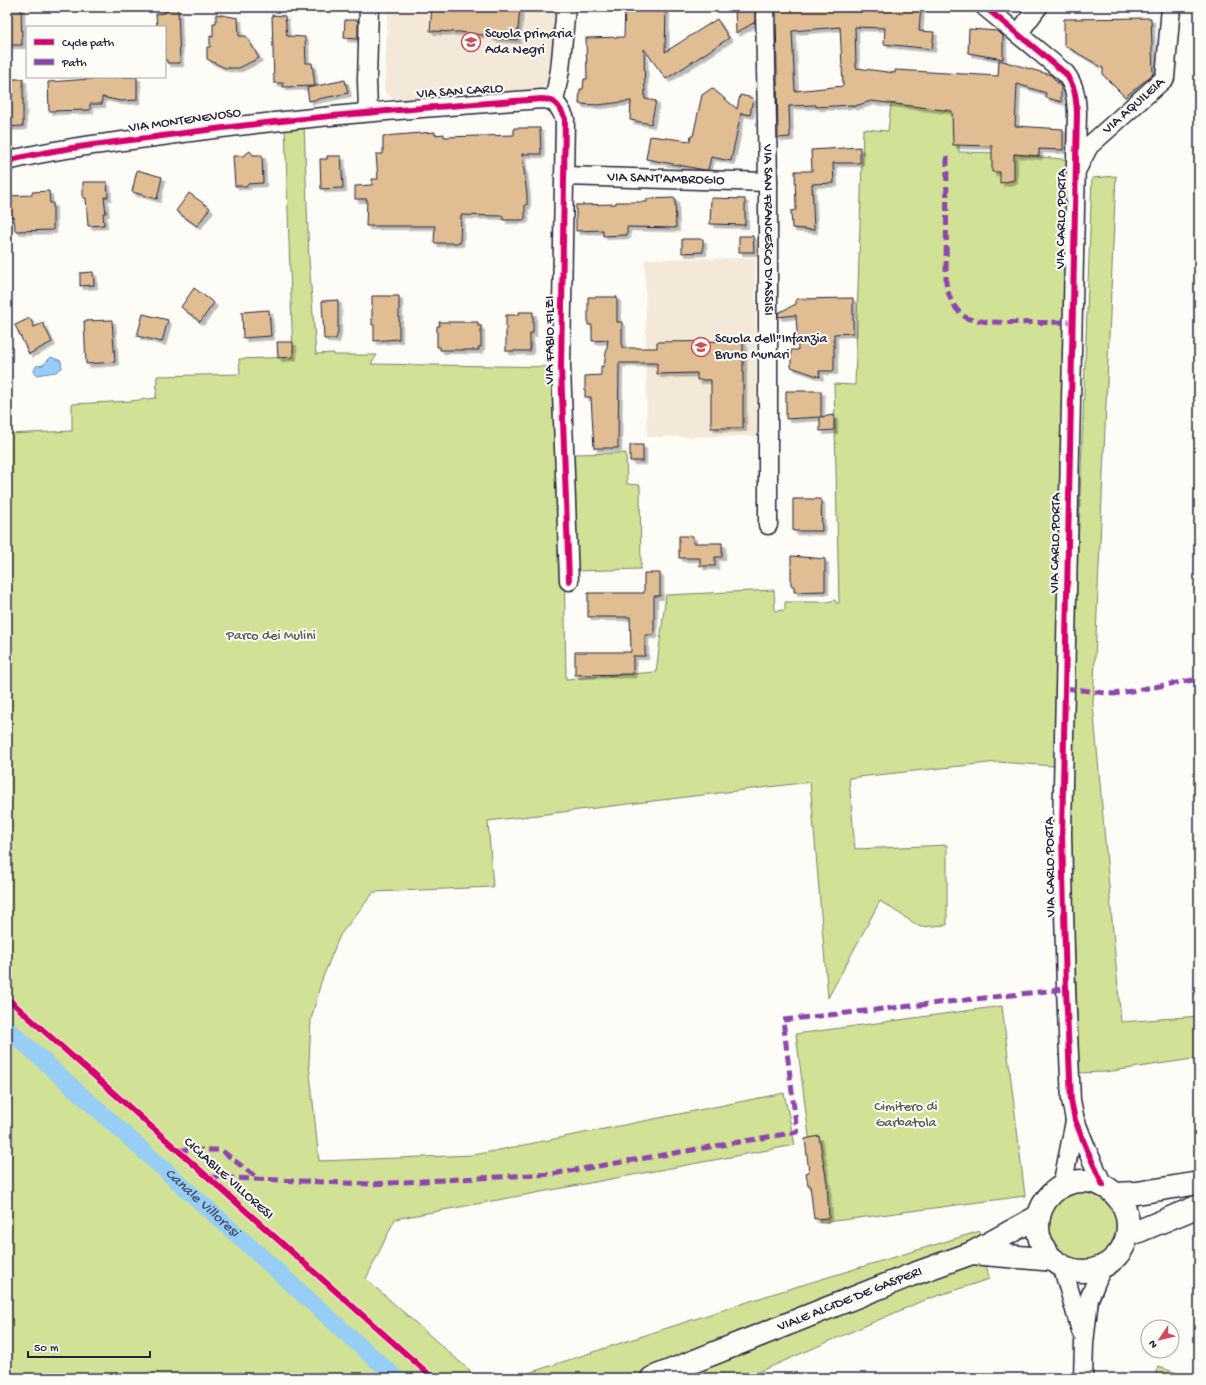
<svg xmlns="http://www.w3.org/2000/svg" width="1206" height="1385" font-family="'Gochi Hand',sans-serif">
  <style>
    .built { fill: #f4e9d9 }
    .green { fill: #d1e195; stroke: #7a8268 }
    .water { fill: #96cef5; stroke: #6889ab }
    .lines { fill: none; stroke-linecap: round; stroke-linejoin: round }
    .canal { stroke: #96cef5; stroke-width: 17 }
    .building { fill: #e0bd92; stroke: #22223b; fill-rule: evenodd; filter: url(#shadow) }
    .minor-casing { stroke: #22223b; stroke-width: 21 }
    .tertiary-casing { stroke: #22223b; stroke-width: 25 }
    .minor { stroke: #fdfcf7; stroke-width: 18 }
    .tertiary { stroke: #fdfcf7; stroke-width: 22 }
    .quiet { stroke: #8e44ad; stroke-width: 5; stroke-dasharray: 10 5; stroke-linecap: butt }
    .cycleway-casing { stroke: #fdfcf7; stroke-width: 8 }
    .cycleway { stroke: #d6006c; stroke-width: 6 }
    .labels { text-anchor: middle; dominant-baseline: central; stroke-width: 4; stroke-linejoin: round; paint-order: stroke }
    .poi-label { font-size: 14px; fill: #22223b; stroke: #fdfcf7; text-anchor: start }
    .street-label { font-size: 14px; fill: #22223b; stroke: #fdfcf7 }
    .park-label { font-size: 14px; fill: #575b56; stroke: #fdfcf7 }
    .water-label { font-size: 15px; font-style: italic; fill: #455673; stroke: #fdfcf7 }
  </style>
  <defs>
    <filter id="shadow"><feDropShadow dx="3.5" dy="3.5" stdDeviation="0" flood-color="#0004"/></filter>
  </defs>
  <rect width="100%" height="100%" fill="#fdfcf7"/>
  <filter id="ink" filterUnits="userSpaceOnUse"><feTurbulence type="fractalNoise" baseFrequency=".025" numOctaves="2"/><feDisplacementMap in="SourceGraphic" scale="8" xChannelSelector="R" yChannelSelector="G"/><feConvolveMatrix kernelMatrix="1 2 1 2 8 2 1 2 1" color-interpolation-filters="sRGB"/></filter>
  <g filter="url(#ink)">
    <!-- built -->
    <path class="built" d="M 388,7 L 559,7 L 554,77 L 538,92 L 394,100 L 384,92 Z
      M 755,258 L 757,436 L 647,437 L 645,259 Z"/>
    <!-- green -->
    <path class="green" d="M 891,104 L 935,108 L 957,107 L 959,152 L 1001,153 L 1071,160 L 1054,766 L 998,762 L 849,778 L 855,849 L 947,845 L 947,925 L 920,927 L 880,901 L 828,998 L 810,782 L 488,821 L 493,887 L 374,892 L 340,935 L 321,982 L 311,1020 L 309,1063 L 319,1161 L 474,1155 L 784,1093 L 795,1145 L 395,1219 L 366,1279 L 478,1378 L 7,1378 L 7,434 L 72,431 L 72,404 L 130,401 L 156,398 L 157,376 L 240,374 L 239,359 L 293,357 L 285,126 L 304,123 L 309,260 L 316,354 L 334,353 L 334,355 L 377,355 L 371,364 L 561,367 L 566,679 L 656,672 L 666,595 L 774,590 L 775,611 L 785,610 L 785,602 L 827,602 L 835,600 L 836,603 L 839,603 L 834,384 L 855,385 L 863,129 L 888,131 Z
      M 1116,176 L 1093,704 L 1121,1022 L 1199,1016 L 1199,1058 L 1105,1072 L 1079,1073 L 1069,790 L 1092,178 Z
      M 626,453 L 627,484 L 640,485 L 641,569 L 576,571 L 572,454 Z
      M 1002,1006 L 1025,1196 L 820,1223 L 796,1034 Z
      M1049 1226a35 35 0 1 1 70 0a35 35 0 1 1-70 0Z
      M 980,1231 L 989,1279 L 922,1301 L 745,1378 L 513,1378 L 769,1295 Z
      M 1158,1367 L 1194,1378 L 1154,1378 Z"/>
    <!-- water -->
    <path class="water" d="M 51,357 L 61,361 L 62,368 L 56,372 L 36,375 L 34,371 L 36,366 L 43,365 Z"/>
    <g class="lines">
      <!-- canal -->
      <path class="canal" id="s1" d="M 7,1028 L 396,1378"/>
    </g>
    <!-- building -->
    <path class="building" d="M 7,7 L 21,7 L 22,45 L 7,45 Z
      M 432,7 L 520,7 L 517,40 L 491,38 L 491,36 L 460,32 L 430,31 Z
      M 625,7 L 666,7 L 665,52 L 717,19 L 729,38 L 666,79 L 644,49 L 645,99 L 656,101 L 651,124 L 630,120 L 631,101 L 598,105 L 579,104 L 580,89 L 583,89 L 584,79 L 587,79 L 586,38 L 624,37 Z
      M 735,7 L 755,7 L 755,22 L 736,33 Z
      M 776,7 L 921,7 L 919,31 L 934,32 L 932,49 L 884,44 L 885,28 L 855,27 L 856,68 L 895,73 L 895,70 L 998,76 L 999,60 L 1051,75 L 1061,87 L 1061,102 L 1045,97 L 1046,93 L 1017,84 L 1015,126 L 1063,129 L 1063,150 L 1039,149 L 1039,156 L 1014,154 L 1014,180 L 1000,183 L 1000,172 L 992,172 L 992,146 L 953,145 L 952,111 L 871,101 L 852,107 L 852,105 L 816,107 L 816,105 L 789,106 L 790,137 L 778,138 ZM 840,27 L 843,86 L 795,91 L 792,31 Z
      M 178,9 L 180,63 L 167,63 L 167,60 L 165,60 L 165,27 L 157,27 L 156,14 L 165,13 L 165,10 Z
      M 216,14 L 238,18 L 239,36 L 246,36 L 259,58 L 239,68 L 225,68 L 207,59 L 207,47 L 210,47 L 210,36 L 213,37 L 213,23 L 216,23 Z
      M 272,15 L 285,16 L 287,36 L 305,37 L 306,63 L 312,63 L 315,86 L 283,87 L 283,83 L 274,83 Z
      M 1151,18 L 1153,74 L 1125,97 L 1103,75 L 1103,68 L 1064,45 L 1064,19 Z
      M 345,20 L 358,20 L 358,39 L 344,38 Z
      M 969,29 L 998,31 L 1003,36 L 1003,59 L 968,53 Z
      M 118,77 L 137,77 L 137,100 L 120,101 L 102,97 L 102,104 L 90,104 L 90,110 L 49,111 L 48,82 Z
      M 8,79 L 23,79 L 23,126 L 7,127 Z
      M 345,80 L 348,93 L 309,101 L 307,88 Z
      M 712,88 L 737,109 L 740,95 L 753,98 L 750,115 L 741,113 L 731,161 L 711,157 L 708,170 L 705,170 L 646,159 L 650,136 L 690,141 L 691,136 L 693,136 L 702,95 Z
      M 514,128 L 540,128 L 541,154 L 522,154 L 527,195 L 527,205 L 525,205 L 525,218 L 523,220 L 503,220 L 503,216 L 461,215 L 460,243 L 434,243 L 435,226 L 366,226 L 367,199 L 355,199 L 355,186 L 372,185 L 372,179 L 378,179 L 376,154 L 383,154 L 383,136 L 435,132 L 435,135 L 444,134 L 444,137 L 514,135 Z
      M 860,147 L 860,163 L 833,163 L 834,183 L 812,184 L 814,230 L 792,228 L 791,211 L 796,210 L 795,171 L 812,171 L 811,150 Z
      M 250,151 L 253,155 L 262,155 L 263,183 L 247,184 L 247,186 L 235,186 L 233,156 L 243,156 Z
      M 327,156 L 341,156 L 343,188 L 321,189 L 320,159 L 327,159 Z
      M 137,170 L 162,177 L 157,199 L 132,192 Z
      M 83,182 L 107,182 L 108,197 L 104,197 L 106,213 L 103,213 L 104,225 L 88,226 L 86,198 L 83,198 Z
      M 49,191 L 50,203 L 53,203 L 53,230 L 15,231 L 14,217 L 11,217 L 10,196 L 32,195 L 32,192 Z
      M 189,193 L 210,208 L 197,226 L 176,211 Z
      M 675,198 L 676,228 L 627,227 L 627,235 L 603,236 L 603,230 L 576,231 L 576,205 L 616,204 L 616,202 L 647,202 L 647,199 Z
      M 711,198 L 745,199 L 745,225 L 710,224 Z
      M 739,236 L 753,236 L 754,252 L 739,252 Z
      M 682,239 L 703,239 L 703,252 L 682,253 Z
      M 93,272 L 94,285 L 80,286 L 80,273 Z
      M 194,288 L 214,303 L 200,322 L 181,307 Z
      M 372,296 L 399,296 L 399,339 L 374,341 L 374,325 L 372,325 Z
      M 588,297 L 617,297 L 617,322 L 622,322 L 622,348 L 657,348 L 657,342 L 743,341 L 743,428 L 711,428 L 711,380 L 697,380 L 697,373 L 657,374 L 657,363 L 619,363 L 618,448 L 594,448 L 591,397 L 585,397 L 585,376 L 601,375 L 601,366 L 604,366 L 608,340 L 592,341 L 592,325 L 588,325 Z
      M 853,298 L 853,333 L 834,334 L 834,371 L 819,371 L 820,377 L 791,367 L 791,350 L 798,350 L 796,315 L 778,317 L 778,313 L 796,304 L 796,299 Z
      M 338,300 L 338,332 L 336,339 L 324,339 L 322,301 Z
      M 269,310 L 271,336 L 243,338 L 242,312 Z
      M 519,312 L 533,312 L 533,333 L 530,333 L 530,351 L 506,351 L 506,315 L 519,315 Z
      M 143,314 L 168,320 L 162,342 L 137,336 Z
      M 30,318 L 34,327 L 43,323 L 52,342 L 29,354 L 15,325 Z
      M 112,320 L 115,362 L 86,364 L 84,321 Z
      M 439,322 L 478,322 L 478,326 L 481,326 L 481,347 L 478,347 L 479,350 L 440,350 L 440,347 L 437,347 L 437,326 L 440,326 Z
      M 277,342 L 293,342 L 293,357 L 278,358 Z
      M 786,391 L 821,391 L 821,417 L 834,415 L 834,430 L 820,431 L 820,417 L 786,419 Z
      M 630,445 L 643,445 L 643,461 L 630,461 Z
      M 793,499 L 821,499 L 822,531 L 793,531 Z
      M 679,536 L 693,536 L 693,543 L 722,543 L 722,557 L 715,557 L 715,566 L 700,566 L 700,558 L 679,558 Z
      M 791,556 L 825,559 L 825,591 L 794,592 L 794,586 L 791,586 Z
      M 644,573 L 660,573 L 660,596 L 654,596 L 654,635 L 645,635 L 645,656 L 633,656 L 633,674 L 575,675 L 575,652 L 631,652 L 630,617 L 588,617 L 588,593 L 644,593 Z
      M 819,1136 L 827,1183 L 829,1218 L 814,1219 L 810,1185 L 808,1185 L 806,1173 L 809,1172 L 805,1139 Z"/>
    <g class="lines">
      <!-- minor casing -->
      <g class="minor-casing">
        <g id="minor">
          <path id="s2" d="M 765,7 L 768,182 L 768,525"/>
          <path d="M 985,7 L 1065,73 C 1075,86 1076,96 1077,112 L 1062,834 L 1066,989 L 1071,1100 L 1075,1120 L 1087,1150 L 1103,1185"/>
          <path d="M 1018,34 L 1038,7"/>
          <path d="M 554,102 L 560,70 L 566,7"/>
          <path d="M 368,111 L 367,80 L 369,7"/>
          <path d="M 7,161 C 58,148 110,143 162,136 C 288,118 415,108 542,99 C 555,99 560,107 565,119 L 561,367 L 569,581"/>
          <path id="s3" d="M 1077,169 L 1089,146 L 1165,78 L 1171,7"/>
          <path id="s4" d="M 564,176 L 768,182"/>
          <path d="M 1062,1186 L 1075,1121"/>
          <path d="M 1062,1265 L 1081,1331"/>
          <path d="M 1083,1378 L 1084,1343 L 1089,1299 L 1102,1267"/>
        </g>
      </g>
      <!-- tertiary casing -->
      <g class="tertiary-casing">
        <g id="tertiary">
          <circle cx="1083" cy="1226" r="45"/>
          <path d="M 1115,1194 L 1137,1193 L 1199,1183"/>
          <path d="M 1127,1236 L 1199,1206"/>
          <path d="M 972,1253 L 1039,1216"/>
          <path id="s5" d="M 652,1378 L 911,1275 L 972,1253 L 1054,1260"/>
        </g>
      </g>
      <!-- minor -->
      <use href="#minor" class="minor"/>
      <!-- tertiary -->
      <use href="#tertiary" class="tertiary"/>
      <!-- quiet -->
      <path class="quiet" d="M 947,156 L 946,282 C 948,296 954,311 967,318 C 981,325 1053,322 1072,322
        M 1065,688 L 1114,694 L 1199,679
        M 178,1150 L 221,1150 L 257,1178
        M 209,1177 L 369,1184 L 552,1174 L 797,1132 L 783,1020 L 1066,989"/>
      <!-- cycleway casing -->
      <g class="cycleway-casing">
        <path id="cycleway" d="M 985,7 L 1065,73 C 1075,86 1076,96 1077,112 L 1062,834 L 1066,989 L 1071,1100 L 1075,1120 L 1087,1150 L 1103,1185
          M 7,161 C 58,148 110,143 162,136 C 288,118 415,108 542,99 C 555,99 560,107 565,119 L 561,367 L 569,581
          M 7,998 L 433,1378"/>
      </g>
      <!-- cycleway -->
      <use href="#cycleway" class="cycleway"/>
    </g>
  </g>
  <!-- icons -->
  <defs>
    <g id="school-ring" transform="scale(1)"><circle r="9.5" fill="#fdfcf7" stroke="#d1495b" stroke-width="1.5"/><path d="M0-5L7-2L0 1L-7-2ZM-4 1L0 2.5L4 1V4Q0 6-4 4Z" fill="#d1495b"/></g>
  </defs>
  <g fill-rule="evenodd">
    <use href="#school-ring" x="471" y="42"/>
    <use href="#school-ring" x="701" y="347"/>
  </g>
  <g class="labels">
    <!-- poi labels -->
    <g class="poi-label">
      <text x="485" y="34">Scuola primaria<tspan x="485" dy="16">Ada Negri</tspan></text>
      <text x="715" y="339">Scuola dell"Infanzia<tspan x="715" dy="16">Bruno Munari</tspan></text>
    </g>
    <!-- street labels -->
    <g class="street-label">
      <text transform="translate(460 92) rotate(-4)">VIA SAN CARLO</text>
      <text stroke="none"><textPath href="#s3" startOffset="86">VIA AQUILEIA</textPath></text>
      <text transform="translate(185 121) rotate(-8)">VIA MONTENEVOSO</text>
      <text stroke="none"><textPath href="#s4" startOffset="102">VIA SANT'AMBROGIO</textPath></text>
      <text transform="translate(1062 219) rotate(-89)">VIA CARLO PORTA</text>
      <text stroke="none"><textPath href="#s2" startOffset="223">VIA SAN FRANCESCO D'ASSISI</textPath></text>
      <text transform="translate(550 340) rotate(-90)">VIA FABIO FILZI</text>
      <text transform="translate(1056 543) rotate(-89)">VIA CARLO PORTA</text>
      <text transform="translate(1051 867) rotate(-91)">VIA CARLO PORTA</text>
      <text transform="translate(228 1179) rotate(42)">CICLABILE VILLORESI</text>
      <text stroke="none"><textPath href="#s5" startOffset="213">VIALE ALCIDE DE GASPERI</textPath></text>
    </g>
    <!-- park labels -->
    <g class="park-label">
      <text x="271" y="636">Parco dei Mulini</text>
      <text x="906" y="1107">Cimitero di<tspan x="906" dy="16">Garbatola</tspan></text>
    </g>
    <!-- water labels -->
    <g class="water-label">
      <text stroke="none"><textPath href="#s1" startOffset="262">Canale Villoresi</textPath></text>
    </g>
  </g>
  <!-- margin -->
  <rect width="1206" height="1385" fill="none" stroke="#fdfcf7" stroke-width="24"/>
  <rect x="12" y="12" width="1182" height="1361" fill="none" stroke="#22223b" stroke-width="1.5" filter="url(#ink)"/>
  <!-- legend -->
  <rect x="26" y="26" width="140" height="52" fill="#fdfcf7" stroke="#a5a5ac"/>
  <rect x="34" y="39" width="20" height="6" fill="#d6006c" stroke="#a5a5ac"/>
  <text x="62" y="46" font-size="12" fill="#22223b">Cycle path</text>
  <rect x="34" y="59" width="20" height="6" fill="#8e44ad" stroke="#a5a5ac"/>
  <text x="62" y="66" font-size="12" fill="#22223b">Path</text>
  <!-- north arrow -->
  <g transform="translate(1160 1339) rotate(235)"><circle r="19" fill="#fdfcf7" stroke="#a5a5ac"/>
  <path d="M0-3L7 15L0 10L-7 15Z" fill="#d1495b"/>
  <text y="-6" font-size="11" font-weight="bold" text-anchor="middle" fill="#22223b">N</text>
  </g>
  <!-- scale -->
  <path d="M28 1351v6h122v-6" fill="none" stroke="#22223b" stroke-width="2"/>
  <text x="34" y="1351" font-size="12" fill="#22223b" stroke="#fdfcf7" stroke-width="3" paint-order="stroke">50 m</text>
</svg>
